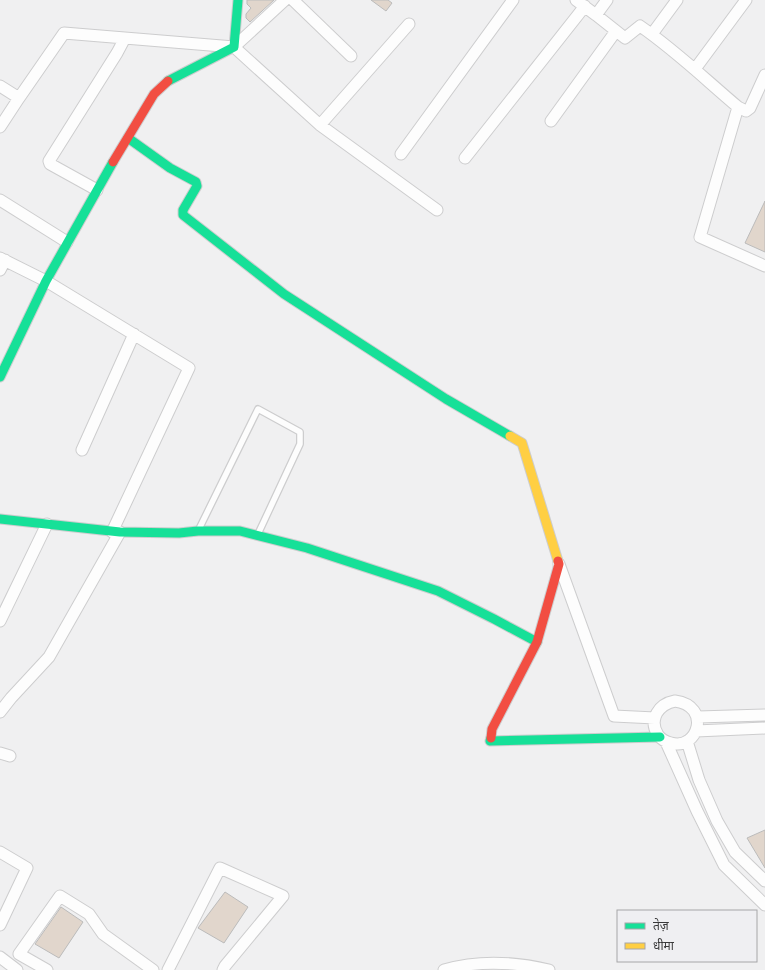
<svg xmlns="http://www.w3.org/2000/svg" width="765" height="970" font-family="'Playfair Display','Noto Sans Devanagari',serif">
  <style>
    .building { fill: #e1d6cc; stroke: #bbb }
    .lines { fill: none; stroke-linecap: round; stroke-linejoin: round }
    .lane-casing { stroke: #cdcdce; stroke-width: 8 }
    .street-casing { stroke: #cdcdce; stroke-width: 13 }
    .fast-casing { stroke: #cdcdce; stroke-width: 11 }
    .slow-casing { stroke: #cdcdce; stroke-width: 11 }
    .jam-casing { stroke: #cdcdce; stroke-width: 11 }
    .lane { stroke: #fdfdfd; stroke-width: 5.5 }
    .street { stroke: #fdfdfd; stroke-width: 11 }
    .fast { stroke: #16e098; stroke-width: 9 }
    .slow { stroke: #ffcf43; stroke-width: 9 }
    .jam { stroke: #f24e42; stroke-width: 9 }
  </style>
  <rect width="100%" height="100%" fill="#f0f0f1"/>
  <!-- building -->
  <path class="building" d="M 247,0 L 274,0 L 250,22 L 246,18 L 246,14 L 251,8 L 247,4 Z
    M 371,0 L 388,0 L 392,3 L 386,11 Z
    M 765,201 L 765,252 L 745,243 Z
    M 765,830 L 765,868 L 747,838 Z
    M 225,892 L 248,907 L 224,943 L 198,928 Z
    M 61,907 L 83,922 L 59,958 L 35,944 Z"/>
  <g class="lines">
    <!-- lane casing -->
    <g class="lane-casing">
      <path id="lane" d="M 199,529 L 258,409 L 300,432 L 300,444 L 258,534"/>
    </g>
    <!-- street casing -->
    <g class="street-casing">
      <path id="street" d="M 293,0 L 351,56
        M 576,0 L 596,15 L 625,38 L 640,26 C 675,50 706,80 738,107 L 746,111 L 750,108 L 765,75
        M 596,15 L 607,0
        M 652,34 L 677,0
        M 234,47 L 320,125 L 437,210
        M 695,69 L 746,0
        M 0,86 L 19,98
        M 738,107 L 700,237 L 765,266
        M 551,121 L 616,31
        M 320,125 L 409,24
        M 0,127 L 19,98 L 64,33 L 234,47 L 285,0
        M 401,154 L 513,0
        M 465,158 L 585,6
        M 97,190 L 50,164 L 49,161 L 117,53 L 125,38
        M 0,200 L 67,242
        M 0,258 L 46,281 L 189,368 L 112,532
        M 0,270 L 5,260
        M 82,450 L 134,334
        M 559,564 L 614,716 L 655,718
        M 0,621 L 47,524
        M 675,701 C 712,706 698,751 671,743 C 666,742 661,739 658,735 C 648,719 659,704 675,701 Z
        M 0,712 L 11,698 L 49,657 L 120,532
        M 698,717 L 765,715
        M 696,731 L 765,728
        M 687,741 L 699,780 L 717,821 L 735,852 L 765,881
        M 666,742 L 697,811 L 724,865 L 765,905
        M 0,753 L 10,756
        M 0,852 L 27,868 L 0,925
        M 0,957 L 17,970
        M 47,970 L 19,954 L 60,896 L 89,914 L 103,934 L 153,970
        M 168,970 L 220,868 L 283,896 L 225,966 L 223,970
        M 444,970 C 478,960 515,962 549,970"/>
    </g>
    <!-- fast casing -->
    <g class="fast-casing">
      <path id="fast" d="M 168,81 L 234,47 L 238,0
        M 128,138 L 170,168 L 196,182 L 197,186 L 183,210 L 183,215 L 284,294 L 446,399 L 510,436
        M 0,377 L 46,281 L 113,162
        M 0,519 L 120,532 L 179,533 L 198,531 L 240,531 L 307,548 L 438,591 L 494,619 L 537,642
        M 491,738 L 490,741 L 660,737"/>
    </g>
    <!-- slow casing -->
    <g class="slow-casing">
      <path id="slow" d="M 510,436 L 522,443 L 558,561"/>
    </g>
    <!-- jam casing -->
    <g class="jam-casing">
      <path id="jam" d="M 113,162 L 154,94 L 168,81
        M 491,738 L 492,729 L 537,642 L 559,564 L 558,561"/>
    </g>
    <!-- lane -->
    <use href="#lane" class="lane"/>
    <!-- street -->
    <use href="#street" class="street"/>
    <!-- fast -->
    <use href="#fast" class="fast"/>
    <!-- slow -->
    <use href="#slow" class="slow"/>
    <!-- jam -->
    <use href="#jam" class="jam"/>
  </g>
  <!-- legend -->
  <rect x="617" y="910" width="140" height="52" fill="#efeff2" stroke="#a6a6a8"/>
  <rect x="625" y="923" width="20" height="6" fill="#16e098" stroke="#a6a6a8"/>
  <text x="653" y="930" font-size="12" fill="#39393a">तेज़</text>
  <rect x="625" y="943" width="20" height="6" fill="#ffcf43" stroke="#a6a6a8"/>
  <text x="653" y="950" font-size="12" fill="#39393a">धीमा</text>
</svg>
